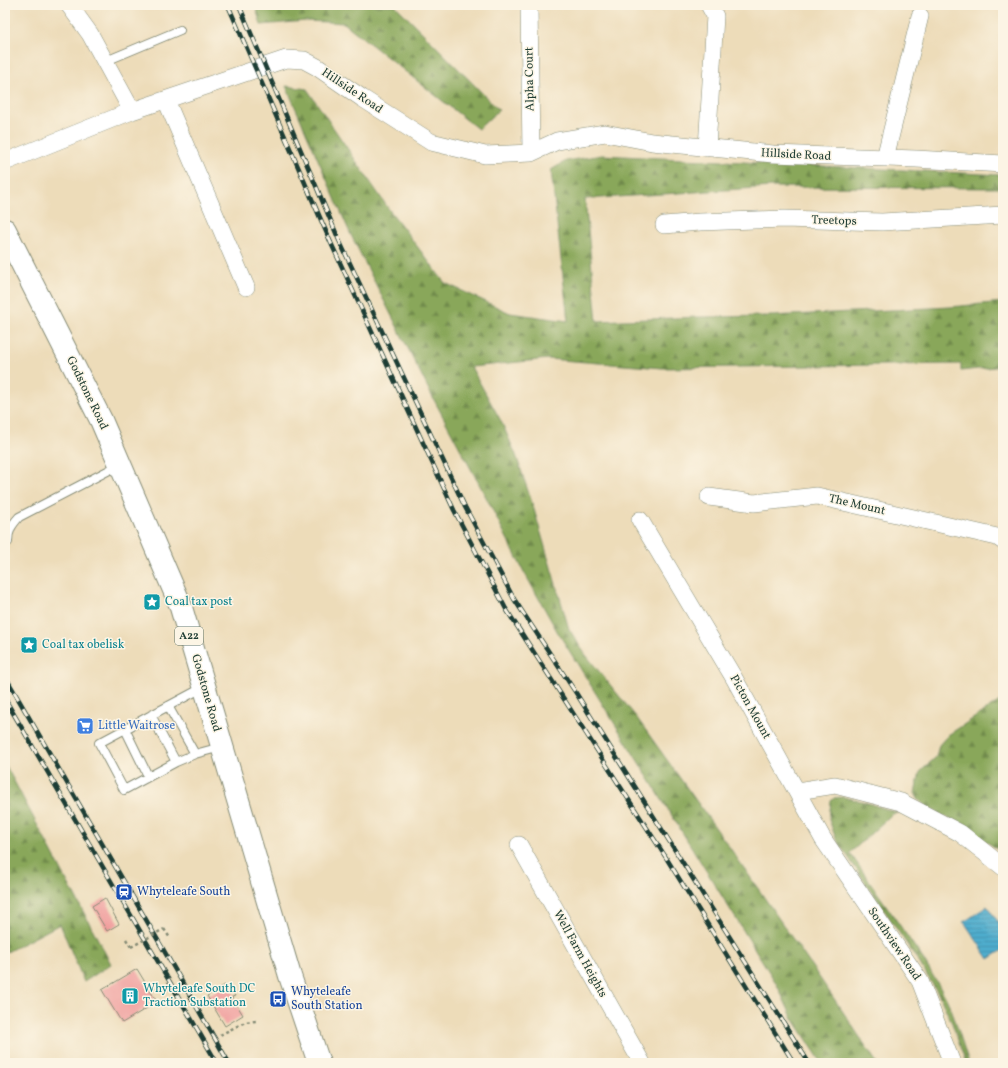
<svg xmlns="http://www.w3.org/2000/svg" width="1008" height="1068" font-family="Vollkorn,serif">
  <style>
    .forest { fill: url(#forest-firs); stroke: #547247 }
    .water { fill: url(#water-rules); stroke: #387581 }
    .building { fill: #f09d9c }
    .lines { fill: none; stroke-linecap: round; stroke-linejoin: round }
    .lane-casing { stroke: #868c76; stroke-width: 10 }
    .street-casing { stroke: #868c76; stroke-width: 18 }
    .highway-casing { stroke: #868c76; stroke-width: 24 }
    .path { stroke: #868c76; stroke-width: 2.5; stroke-dasharray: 3 3; stroke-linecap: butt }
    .lane { stroke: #fff; stroke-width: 8 }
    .street { stroke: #fff; stroke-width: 17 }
    .highway { stroke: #fff; stroke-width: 22 }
    .rail-casing { stroke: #1f3d34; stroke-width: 4.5 }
    .rail { stroke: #fcf5e5; stroke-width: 3; stroke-dasharray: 9; stroke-linecap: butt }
    .path-bridge { stroke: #868c76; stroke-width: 2.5; stroke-dasharray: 3 3; stroke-linecap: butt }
    .labels { text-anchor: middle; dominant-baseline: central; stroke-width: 3; stroke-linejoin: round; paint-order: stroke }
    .shield { fill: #fcf5e5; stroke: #617469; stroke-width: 1 }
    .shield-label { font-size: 11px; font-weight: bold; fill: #1f3d34 }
    .street-label { font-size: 12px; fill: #1f3d34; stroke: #fcf5e5 }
    .culture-label { font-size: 12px; fill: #0d838f; stroke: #fcf5e5; text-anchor: start }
    .shop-label { font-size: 12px; fill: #366cbe; stroke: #fcf5e5; text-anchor: start }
    .transit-label { font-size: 12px; fill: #164399; stroke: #fcf5e5; text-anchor: start }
  </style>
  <defs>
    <pattern id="forest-firs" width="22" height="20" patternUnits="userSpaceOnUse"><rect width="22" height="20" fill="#89a75a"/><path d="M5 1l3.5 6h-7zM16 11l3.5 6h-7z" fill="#6f894b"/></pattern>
    <pattern id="water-rules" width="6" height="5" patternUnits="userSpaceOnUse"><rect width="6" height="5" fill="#50adce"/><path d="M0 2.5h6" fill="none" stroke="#428ea8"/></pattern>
  </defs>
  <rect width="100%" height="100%" fill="#fcf5e5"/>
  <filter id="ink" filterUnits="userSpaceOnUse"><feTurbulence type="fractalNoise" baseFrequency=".025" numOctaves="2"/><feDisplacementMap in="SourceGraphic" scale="8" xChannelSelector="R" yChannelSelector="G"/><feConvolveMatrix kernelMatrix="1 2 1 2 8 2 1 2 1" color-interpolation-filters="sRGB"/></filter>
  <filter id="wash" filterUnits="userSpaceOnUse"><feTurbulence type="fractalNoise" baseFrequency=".012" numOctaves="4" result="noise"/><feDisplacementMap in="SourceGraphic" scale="16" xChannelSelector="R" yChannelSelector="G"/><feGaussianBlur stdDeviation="0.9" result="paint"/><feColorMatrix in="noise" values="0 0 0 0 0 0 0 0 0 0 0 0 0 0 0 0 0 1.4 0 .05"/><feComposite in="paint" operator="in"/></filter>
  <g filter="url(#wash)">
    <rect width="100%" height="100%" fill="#eddcb9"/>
    <!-- forest -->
    <path class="forest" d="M 255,5 L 395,5 L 499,110 L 478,129 L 344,23 L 306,21 L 261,25 Z
      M 286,86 L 307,89 L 388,208 L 445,283 L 510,313 L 568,321 L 551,170 L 566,161 L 602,155 L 1003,175 L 1003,188 L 772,187 L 585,199 L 597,321 L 698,317 L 772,316 L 950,307 L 1003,302 L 1003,366 L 961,371 L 961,364 L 662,368 L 548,359 L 471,367 L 501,421 L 516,455 L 533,506 L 569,629 L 585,654 L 637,718 L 730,848 L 837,1003 L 877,1063 L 822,1063 L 792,1017 L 776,983 L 557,631 L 524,572 L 485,495 L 433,398 L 350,233 Z
      M 1003,699 L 1003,853 L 964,826 L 928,808 L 918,799 L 915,793 L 920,772 L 936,757 L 939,745 L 948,735 Z
      M 5,764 L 111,964 L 84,982 L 60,924 L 5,953 Z
      M 843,797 L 861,801 L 899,813 L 892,814 L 850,853 L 923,959 L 945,996 L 952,1011 L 969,1063 L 966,1063 L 952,1023 L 939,995 L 919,962 L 836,839 L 829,819 L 831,801 L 834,798 Z"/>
    <!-- water -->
    <path class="water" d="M 987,906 L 1003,929 L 1003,950 L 989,959 L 964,922 Z"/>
    <g id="blocks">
      <!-- building -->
      <path class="building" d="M 105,898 L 119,924 L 107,931 L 92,906 Z
        M 137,969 L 157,1002 L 122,1023 L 102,990 Z
        M 225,985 L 227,988 L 230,986 L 235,996 L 232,997 L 243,1015 L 225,1026 L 207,996 Z"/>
    </g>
  </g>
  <g filter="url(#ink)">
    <use href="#blocks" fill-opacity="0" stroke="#868c76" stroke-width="1"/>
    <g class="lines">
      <!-- lane casing -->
      <g class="lane-casing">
        <path id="lane" d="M 106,61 L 180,30
          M 8,542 C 8,530 12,525 19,517 L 119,465
          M 204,687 L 99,743 L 124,790 L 176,762 L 195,754 L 221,747
          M 168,706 L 195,754
          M 151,715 L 176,762
          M 125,729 L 148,776"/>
      </g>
      <!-- street casing -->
      <g class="street-casing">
        <path id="street" d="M 69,5 L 90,34 L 132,111
          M 529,5 L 531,153
          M 166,100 L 246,287
          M 707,148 L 715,16 L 709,5
          M 885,158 L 920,16
          M 5,162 L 132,111 L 286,59 L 304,60 L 317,67 L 362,98 L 431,142 L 485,155 L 531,153 L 557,141 L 605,133 L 652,142 L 773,154 L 916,159 L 1003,164
          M 664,225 L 700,222 L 784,219 L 882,222 L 1003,215
          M 709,497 L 754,503 L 817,496 L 997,537 L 1003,541
          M 640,520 L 734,678 L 823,839 L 920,981 L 952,1063
          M 797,791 L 835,785 L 901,802 L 960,833 L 1003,867
          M 519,845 L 642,1063"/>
      </g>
      <!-- highway casing -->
      <g class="highway-casing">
        <path id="highway" d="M 5,230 L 101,420 L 180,604 L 290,976 L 319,1063"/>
      </g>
      <!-- path -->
      <path class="path" d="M 164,929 L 170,938
        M 126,939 L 131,947
        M 220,1035 L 245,1022 L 257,1021"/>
      <!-- lane -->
      <use href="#lane" class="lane"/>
      <!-- street -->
      <use href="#street" class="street"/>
      <!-- highway -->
      <use href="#highway" class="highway"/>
      <!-- rail casing -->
      <g class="rail-casing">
        <path id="rail" d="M 228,5 L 331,243 L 454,510 L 506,609 L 665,856 L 794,1063
          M 239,5 L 339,240 L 465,507 L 514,599 L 576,693 L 809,1063
          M 5,676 L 229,1063
          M 5,699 L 217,1063"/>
      </g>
      <!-- rail -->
      <use href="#rail" class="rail"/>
      <!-- path-bridge -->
      <path class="path-bridge" d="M 131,947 L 164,929"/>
    </g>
  </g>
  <!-- icons -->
  <defs>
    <g id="sight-square" transform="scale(0.9)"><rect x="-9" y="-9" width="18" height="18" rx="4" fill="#0f9aa8" stroke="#fcf5e5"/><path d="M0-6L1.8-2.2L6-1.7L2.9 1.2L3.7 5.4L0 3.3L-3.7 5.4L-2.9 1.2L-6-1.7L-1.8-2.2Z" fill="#fff"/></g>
    <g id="supermarket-square" transform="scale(0.9)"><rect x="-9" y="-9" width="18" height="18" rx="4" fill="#3f7fe0" stroke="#fcf5e5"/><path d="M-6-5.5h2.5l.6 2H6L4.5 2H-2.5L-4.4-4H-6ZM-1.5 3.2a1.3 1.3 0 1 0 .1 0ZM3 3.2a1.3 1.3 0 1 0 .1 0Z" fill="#fff"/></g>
    <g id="station-square" transform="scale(0.9)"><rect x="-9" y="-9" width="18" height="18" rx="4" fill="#1a4fb4" stroke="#fcf5e5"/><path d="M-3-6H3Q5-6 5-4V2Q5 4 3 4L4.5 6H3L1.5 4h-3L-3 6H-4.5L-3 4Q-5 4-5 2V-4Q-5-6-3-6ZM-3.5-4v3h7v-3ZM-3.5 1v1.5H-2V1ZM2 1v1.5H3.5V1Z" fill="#fff"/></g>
    <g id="building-square" transform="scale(0.9)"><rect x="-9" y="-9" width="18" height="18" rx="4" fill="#0f9aa8" stroke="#fcf5e5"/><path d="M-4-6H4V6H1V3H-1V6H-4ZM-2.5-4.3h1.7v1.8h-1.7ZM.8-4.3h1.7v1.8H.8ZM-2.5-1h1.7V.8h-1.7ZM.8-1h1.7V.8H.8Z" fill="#fff"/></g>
    <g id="bus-square" transform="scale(0.9)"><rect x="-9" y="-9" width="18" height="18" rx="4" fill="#1a4fb4" stroke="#fcf5e5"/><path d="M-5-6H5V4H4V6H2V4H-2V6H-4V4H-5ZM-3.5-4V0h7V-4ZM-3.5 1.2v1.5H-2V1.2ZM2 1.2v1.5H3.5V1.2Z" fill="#fff"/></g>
  </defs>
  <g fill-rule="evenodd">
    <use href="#sight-square" x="152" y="602"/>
    <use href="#sight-square" x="29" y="645"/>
    <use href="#supermarket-square" x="85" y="726"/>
    <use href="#station-square" x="124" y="892"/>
    <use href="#building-square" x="130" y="996"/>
    <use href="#bus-square" x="278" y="999"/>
  </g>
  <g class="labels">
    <!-- shield labels -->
    <rect class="shield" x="175" y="627" width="28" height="18" rx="3"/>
    <g class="shield-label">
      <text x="189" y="636">A22</text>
    </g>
    <!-- street labels -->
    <g class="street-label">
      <text transform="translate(530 79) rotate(-91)">Alpha Court</text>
      <text transform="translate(352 91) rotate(34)">Hillside Road</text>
      <text transform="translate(796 155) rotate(3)">Hillside Road</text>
      <text transform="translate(834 221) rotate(2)">Treetops</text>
      <text transform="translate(87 393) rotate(64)">Godstone Road</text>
      <text transform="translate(857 505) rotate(13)">The Mount</text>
      <text transform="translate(206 693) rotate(74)">Godstone Road</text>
      <text transform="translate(750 707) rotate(61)">Picton Mount</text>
      <text transform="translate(894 944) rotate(56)">Southview Road</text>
      <text transform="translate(580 954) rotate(61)">Well Farm Heights</text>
    </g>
    <!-- culture labels -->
    <g class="culture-label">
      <text x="165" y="602">Coal tax post</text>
      <text x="42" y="645">Coal tax obelisk</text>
      <text x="143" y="989">Whyteleafe South DC<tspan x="143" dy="14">Traction Substation</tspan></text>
    </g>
    <!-- shop labels -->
    <g class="shop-label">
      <text x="98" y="726">Little Waitrose</text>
    </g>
    <!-- transit labels -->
    <g class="transit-label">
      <text x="137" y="892">Whyteleafe South</text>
      <text x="291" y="992">Whyteleafe<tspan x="291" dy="14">South Station</tspan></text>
    </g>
  </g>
  <!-- margin -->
  <rect width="1008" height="1068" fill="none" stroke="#fcf5e5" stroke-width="20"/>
</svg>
